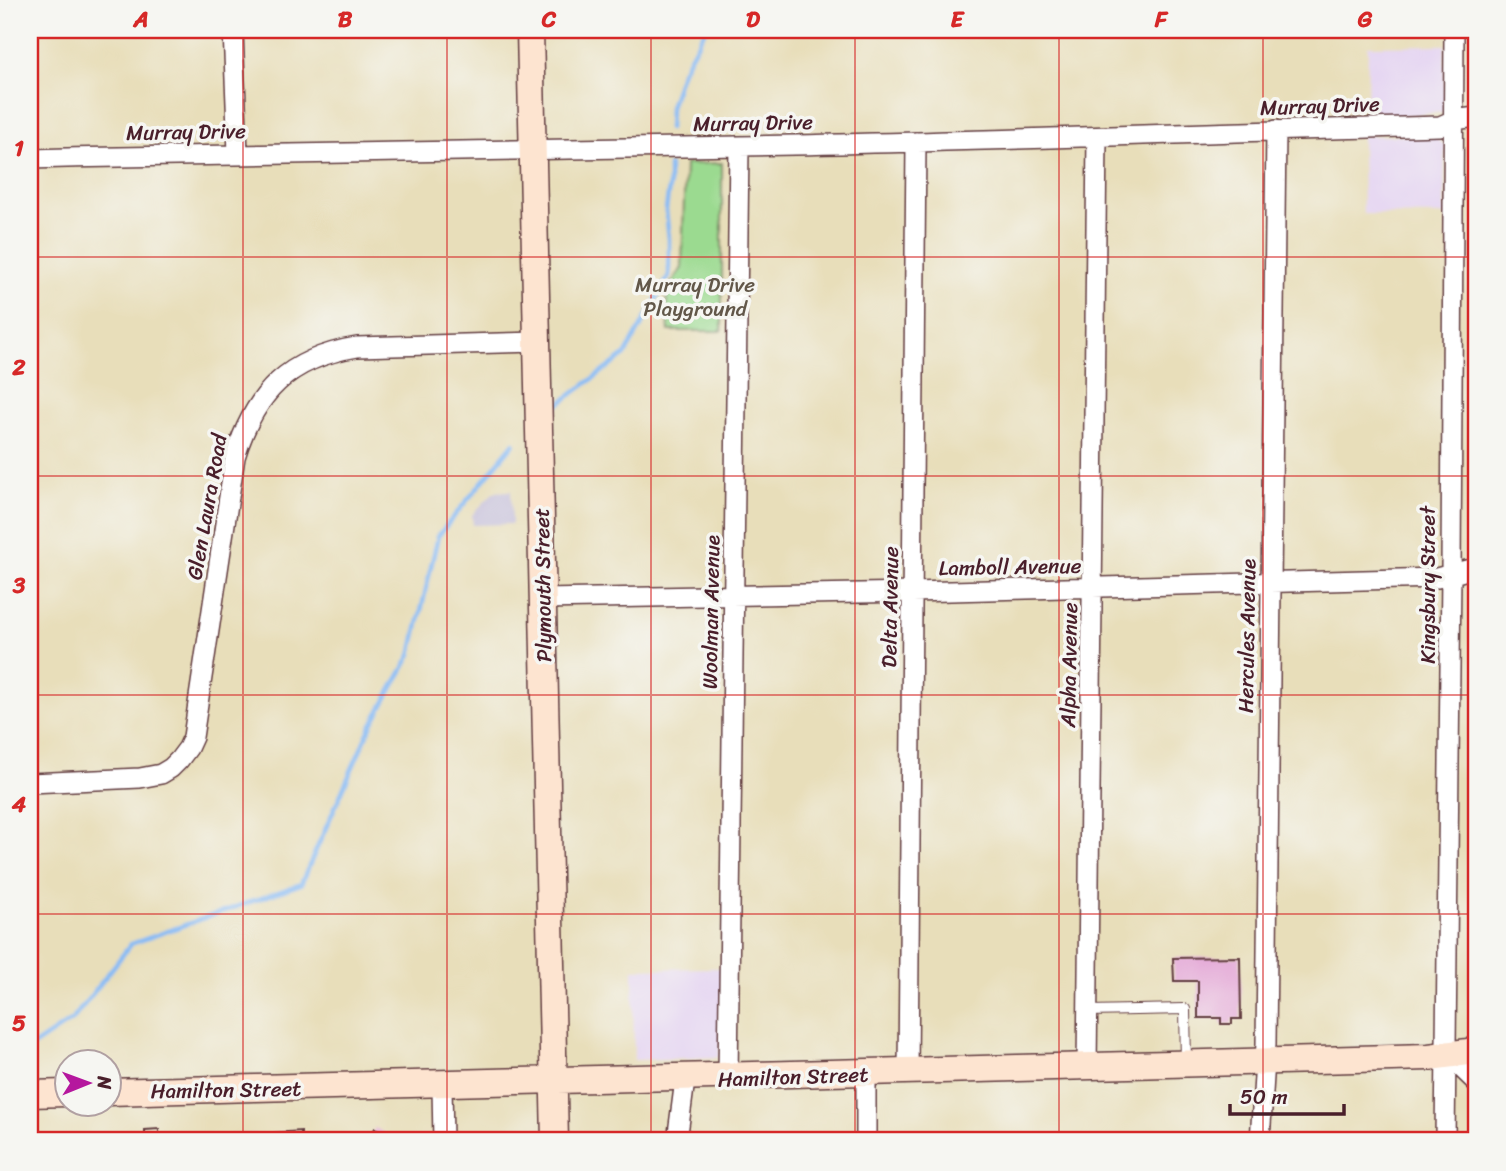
<svg xmlns="http://www.w3.org/2000/svg" width="1506" height="1171" font-family="Sriracha,sans-serif">
  <style>
    .built { fill: #e4d3f2 }
    .industrial { fill: #c6c0da }
    .green { fill: #9bda90; stroke: #727c5e; stroke-width: 2 }
    .lines { fill: none; stroke-linecap: round; stroke-linejoin: round }
    .stream { stroke: #88bbf5; stroke-width: 4.5 }
    .building { fill: #e4a8d7 }
    .lane-casing { stroke: #623c40; stroke-width: 12 }
    .street-casing { stroke: #623c40; stroke-width: 22 }
    .secondary-casing { stroke: #623c40; stroke-width: 29 }
    .lane { stroke: #fff; stroke-width: 10 }
    .street { stroke: #fff; stroke-width: 19 }
    .secondary { stroke: #fde4d0; stroke-width: 26 }
    .grid { fill: none; stroke: #d62828; stroke-width: 2; stroke-opacity: 0.55 }
    .labels { text-anchor: middle; dominant-baseline: central; stroke-width: 7; stroke-linejoin: round; paint-order: stroke }
    .street-label { font-size: 21px; fill: #4a1f2b; stroke: #f6f6f2 }
    .park-label { font-size: 21px; fill: #625749; stroke: #f6f6f2 }
    .neatline { fill: none; stroke: #d62828; stroke-width: 2.5 }
    .grid-label { font-size: 23px; text-anchor: middle; font-weight: bold; fill: #d62828 }
  </style>
  <rect width="100%" height="100%" fill="#f6f6f2"/>
  <filter id="ink" filterUnits="userSpaceOnUse"><feTurbulence type="fractalNoise" baseFrequency=".0143" numOctaves="2"/><feDisplacementMap in="SourceGraphic" scale="14" xChannelSelector="R" yChannelSelector="G"/><feConvolveMatrix kernelMatrix="1 2 1 2 8 2 1 2 1" color-interpolation-filters="sRGB"/></filter>
  <filter id="wash" filterUnits="userSpaceOnUse"><feTurbulence type="fractalNoise" baseFrequency=".00686" numOctaves="4" result="noise"/><feDisplacementMap in="SourceGraphic" scale="28" xChannelSelector="R" yChannelSelector="G"/><feGaussianBlur stdDeviation="1.57" result="paint"/><feColorMatrix in="noise" values="0 0 0 0 0 0 0 0 0 0 0 0 0 0 0 0 0 1.4 0 .05"/><feComposite in="paint" operator="in"/></filter>
  <g filter="url(#wash)">
    <rect width="100%" height="100%" fill="#e8deba"/>
    <!-- built -->
    <path class="built" d="M 1445,45 L 1444,112 L 1367,119 L 1368,46 Z
      M 1362,136 L 1434,136 L 1445,146 L 1444,215 L 1363,214 Z
      M 724,968 L 719,1057 L 634,1060 L 633,969 Z"/>
    <!-- industrial -->
    <path class="industrial" d="M 511,491 L 512,524 L 473,525 L 472,515 L 494,492 Z"/>
    <!-- green -->
    <path class="green" d="M 722,163 L 722,331 L 669,331 L 666,291 L 682,268 L 685,164 Z"/>
    <g class="lines">
      <!-- stream -->
      <path class="stream" d="M 669,129 L 670,107 L 681,73 L 705,30
        M 556,406 L 625,355 L 669,276 L 669,239 L 666,210 L 669,187 L 669,166
        M 30,1048 L 73,1019 L 131,944 L 301,884 L 371,726 L 411,655 L 438,536 L 514,443"/>
    </g>
    <g id="blocks">
      <!-- building -->
      <path class="building" d="M 1240,957 L 1241,1019 L 1232,1019 L 1232,1024 L 1221,1024 L 1221,1018 L 1198,1018 L 1198,981 L 1174,981 L 1173,958 Z
        M 375,1128 L 398,1141 L 368,1141 Z
        M 159,1129 L 159,1141 L 145,1141 L 145,1130 Z
        M 301,1131 L 301,1141 L 274,1141 L 274,1133 Z
        M 257,1134 L 258,1141 L 230,1141 L 229,1135 Z
        M 340,1137 L 340,1141 L 314,1141 L 314,1138 Z"/>
    </g>
  </g>
  <g filter="url(#ink)">
    <use href="#blocks" fill-opacity="0" stroke="#623c40" stroke-width="2"/>
    <g class="lines">
      <!-- lane casing -->
      <g class="lane-casing">
        <path id="lane" d="M 1088,1011 L 1185,1009 L 1186,1063"/>
      </g>
      <!-- street casing -->
      <g class="street-casing">
        <path id="street" d="M 233,30 L 238,153
          M 30,159 C 266,153 502,150 739,146 C 973,142 1206,132 1440,126 L 1454,120 L 1476,117
          M 543,599 L 913,592 L 1437,578 L 1467,570 L 1476,569
          M 30,783 L 140,778 L 161,774 L 171,768 L 179,760 L 188,748 L 193,737 L 235,457 C 255,392 289,358 357,347 L 538,342
          M 1447,1054 L 1476,1082
          M 1087,1068 L 1097,137
          M 908,1073 L 916,142
          M 728,1078 L 739,146
          M 442,1086 L 443,1141
          M 677,1141 L 685,1080
          M 866,1141 L 866,1075
          M 1260,1141 L 1266,1044 L 1276,130
          M 1445,1141 L 1451,573 L 1454,30"/>
      </g>
      <!-- secondary casing -->
      <g class="secondary-casing">
        <path id="secondary" d="M 530,30 L 555,1141
          M 108,1092 C 549,1084 989,1070 1429,1057 L 1476,1051
          M 30,1094 L 66,1093"/>
      </g>
      <!-- lane -->
      <use href="#lane" class="lane"/>
      <!-- street -->
      <use href="#street" class="street"/>
      <!-- secondary -->
      <use href="#secondary" class="secondary"/>
    </g>
  </g>
  <!-- grid -->
  <path class="grid" d="M 243,30 L 243,1141M 447,30 L 447,1141M 651,30 L 651,1141M 855,30 L 855,1141M 1059,30 L 1059,1141M 1263,30 L 1263,1141M 30,257 L 1476,257M 30,476 L 1476,476M 30,695 L 1476,695M 30,914 L 1476,914"/>
  <g class="labels">
    <!-- street labels -->
    <g class="street-label">
      <text transform="translate(1320 106) rotate(-2)">Murray Drive</text>
      <text transform="translate(753 123) rotate(-1)">Murray Drive</text>
      <text transform="translate(186 132) rotate(-1)">Murray Drive</text>
      <text transform="translate(207 507) rotate(-80)">Glen Laura Road</text>
      <text transform="translate(1010 567) rotate(-1)">Lamboll Avenue</text>
      <text transform="translate(543 585) rotate(-91)">Plymouth Street</text>
      <text transform="translate(1428 585) rotate(-90)">Kingsbury Street</text>
      <text transform="translate(890 607) rotate(-89)">Delta Avenue</text>
      <text transform="translate(711 612) rotate(-89)">Woolman Avenue</text>
      <text transform="translate(1247 636) rotate(-89)">Hercules Avenue</text>
      <text transform="translate(1069 665) rotate(-89)">Alpha Avenue</text>
      <text transform="translate(793 1077) rotate(-2)">Hamilton Street</text>
      <text transform="translate(226 1090) rotate(-1)">Hamilton Street</text>
    </g>
    <!-- park labels -->
    <g class="park-label">
      <text x="695" y="285">Murray Drive<tspan x="695" dy="24">Playground</tspan></text>
    </g>
  </g>
  <!-- margin -->
  <rect width="1506" height="1171" fill="none" stroke="#f6f6f2" stroke-width="77"/>
  <!-- north arrow -->
  <g transform="translate(88 1083) rotate(89)"><circle r="33" fill="#f6f6f2" stroke="#b1a0a2" stroke-width="2"/>
  <path d="M0-5L12 26L0 18L-12 26Z" fill="#b5179e"/>
  <text y="-10" font-size="19" font-weight="bold" text-anchor="middle" fill="#4a1f2b">N</text>
  </g>
  <!-- scale -->
  <path d="M1230 1104v10h114v-10" fill="none" stroke="#4a1f2b" stroke-width="3.5"/>
  <text x="1240" y="1104" font-size="21" fill="#4a1f2b" stroke="#f6f6f2" stroke-width="5" paint-order="stroke">50 m</text>
  <rect x="38" y="38" width="1430" height="1094" class="neatline"/>
  <g class="grid-label">
    <text x="141" y="27">A</text>
    <text x="345" y="27">B</text>
    <text x="549" y="27">C</text>
    <text x="753" y="27">D</text>
    <text x="957" y="27">E</text>
    <text x="1161" y="27">F</text>
    <text x="1365" y="27">G</text>
    <text x="19" y="156">1</text>
    <text x="19" y="375">2</text>
    <text x="19" y="593">3</text>
    <text x="19" y="812">4</text>
    <text x="19" y="1031">5</text>
  </g>
</svg>
